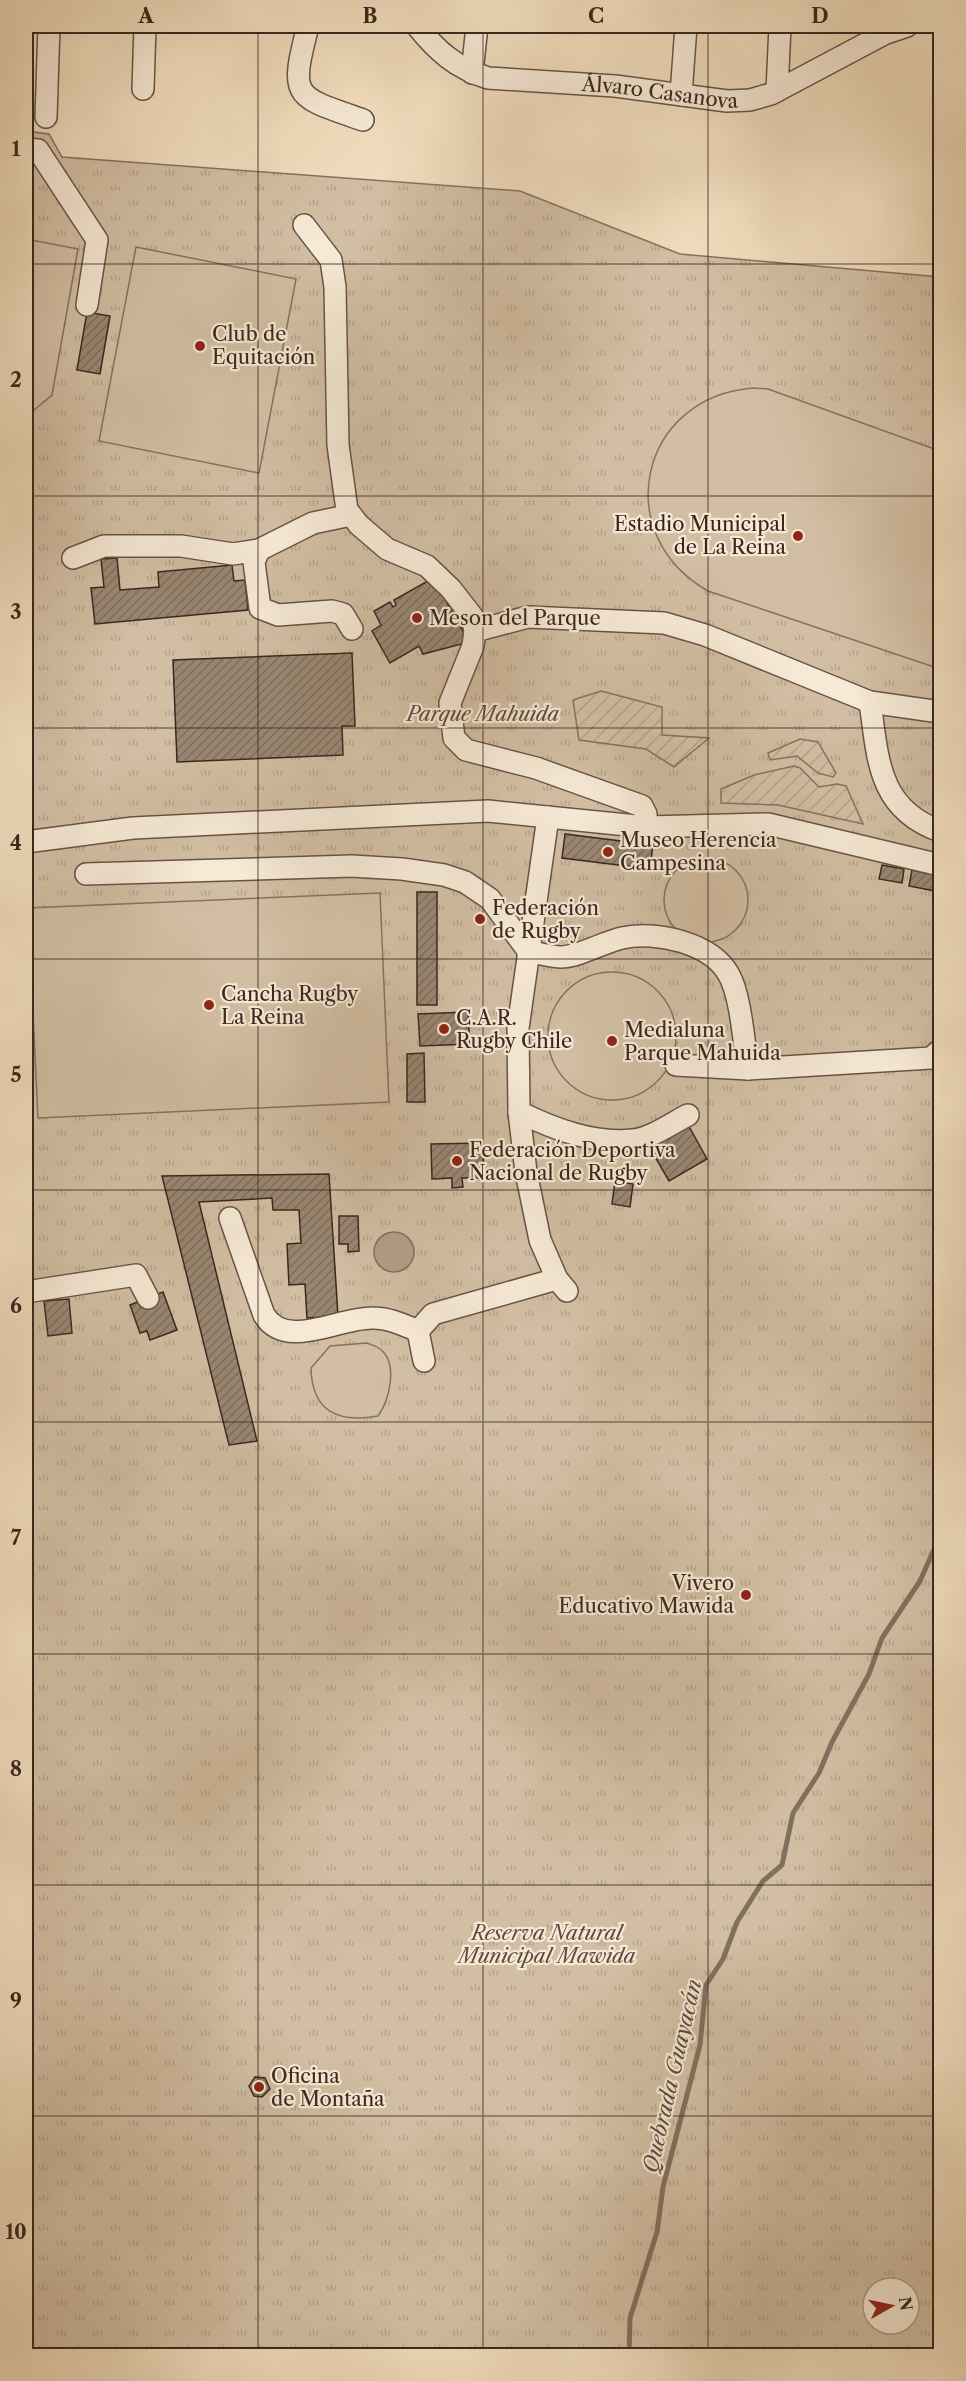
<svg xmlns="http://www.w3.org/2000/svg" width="966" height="2381" font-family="'Libre Caslon Text',serif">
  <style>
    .park { fill: url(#park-tufts); stroke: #867261; stroke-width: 1.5; fill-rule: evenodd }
    .garden { fill: url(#garden-furrows); stroke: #867261; stroke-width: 1.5 }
    .pitch { fill: #d2bea3; stroke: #867261; stroke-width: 1.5 }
    .water { fill: #b29f88; stroke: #826f5e; stroke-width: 1.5 }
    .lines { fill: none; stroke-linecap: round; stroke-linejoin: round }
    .stream { stroke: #826f5e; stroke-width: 5 }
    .building { fill: url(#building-hatch); stroke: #39271f; stroke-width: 1.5 }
    .minor-casing { stroke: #675447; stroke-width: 24 }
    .minor { stroke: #f6e9d5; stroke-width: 21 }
    .grid { fill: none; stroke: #39271f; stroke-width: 1.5; stroke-opacity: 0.55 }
    .poi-dot { fill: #8f2418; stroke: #f6e9d5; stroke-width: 2 }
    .labels { text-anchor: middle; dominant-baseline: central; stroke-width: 4.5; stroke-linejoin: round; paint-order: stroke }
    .street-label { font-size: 20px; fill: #39271f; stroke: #f6e9d5 }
    .poi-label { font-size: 20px; fill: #39271f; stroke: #f6e9d5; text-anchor: start }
    .park-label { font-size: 20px; font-style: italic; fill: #5f4d40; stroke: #f6e9d5 }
    .water-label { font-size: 21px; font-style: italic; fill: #5d4b3e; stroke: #f6e9d5 }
    .neatline { fill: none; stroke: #39271f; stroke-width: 2 }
    .grid-label { font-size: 20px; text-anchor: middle; font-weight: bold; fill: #39271f }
  </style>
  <defs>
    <pattern id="park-tufts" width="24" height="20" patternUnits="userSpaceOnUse" patternTransform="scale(1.5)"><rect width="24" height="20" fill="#d2bea3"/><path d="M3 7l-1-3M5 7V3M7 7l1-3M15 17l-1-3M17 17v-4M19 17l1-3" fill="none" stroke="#b5a38c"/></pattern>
    <pattern id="garden-furrows" width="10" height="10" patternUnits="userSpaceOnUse" patternTransform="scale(1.5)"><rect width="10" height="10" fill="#d2bea3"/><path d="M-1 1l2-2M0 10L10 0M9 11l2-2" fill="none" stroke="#b5a38c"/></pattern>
    <pattern id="building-hatch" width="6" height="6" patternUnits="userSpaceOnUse" patternTransform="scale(1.5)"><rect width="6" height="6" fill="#998672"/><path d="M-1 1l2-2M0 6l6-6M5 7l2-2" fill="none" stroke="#7e6e5d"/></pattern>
  </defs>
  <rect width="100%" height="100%" fill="#f1ddbe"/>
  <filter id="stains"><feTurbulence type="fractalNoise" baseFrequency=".00333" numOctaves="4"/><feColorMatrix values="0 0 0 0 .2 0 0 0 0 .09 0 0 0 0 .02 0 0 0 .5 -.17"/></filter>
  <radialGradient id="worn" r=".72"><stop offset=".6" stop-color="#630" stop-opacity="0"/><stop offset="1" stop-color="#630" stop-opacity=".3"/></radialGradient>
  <!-- park -->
  <path class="park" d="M 26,131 L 49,134 L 62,157 L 520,191 L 680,254 L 940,277 L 940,2355 L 26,2356 ZM 873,2288 L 909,2288 L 909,2324 L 873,2324 Z"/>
  <!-- garden -->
  <path class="garden" d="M 601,691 L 662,707 L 662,735 L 709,738 L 674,767 L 646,749 L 579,740 L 573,700 Z
    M 800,739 L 818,742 L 836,773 L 833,777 L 818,773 L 797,756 L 770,760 L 768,753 Z
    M 794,766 L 800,768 L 819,787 L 837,784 L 846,786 L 863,824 L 778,805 L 721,803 L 721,789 L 754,775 Z"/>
  <!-- pitch -->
  <path class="pitch" d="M 26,239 L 78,249 L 52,395 L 27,416 Z
    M 136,247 L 296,279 L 259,473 L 99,441 Z
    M 753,388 L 768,389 L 940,451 L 940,669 L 708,591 C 609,535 639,397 753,388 Z
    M664 900a42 42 0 1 1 84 0a42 42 0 1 1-84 0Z
    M 380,893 L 389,1102 L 38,1118 L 28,908 Z
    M548 1036a64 64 0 1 1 128 0a64 64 0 1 1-128 0Z
    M 367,1343 C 371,1345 377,1346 380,1349 C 399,1363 389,1401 378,1416 C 338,1423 312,1412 311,1368 L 330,1346 Z"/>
  <!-- water -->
  <path class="water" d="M374 1252a20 20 0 1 1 40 0a20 20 0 1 1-40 0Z"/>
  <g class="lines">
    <!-- stream -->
    <path class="stream" d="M 629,2356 L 630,2318 L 657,2232 L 663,2187 L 700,2045 L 706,1985 L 723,1959 L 737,1922 L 763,1881 L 782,1865 L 793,1813 L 819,1773 L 832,1742 L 869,1674 L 882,1638 L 920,1581 L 940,1536"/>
  </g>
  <!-- building -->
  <path class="building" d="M 87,312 L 110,316 L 100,374 L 77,370 Z
    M 117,558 L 120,590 L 159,587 L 158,572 L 232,565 L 234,581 L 245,580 L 248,610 L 95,624 L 91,588 L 104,587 L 101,559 Z
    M 433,578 L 469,642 L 423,654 L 419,646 L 390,663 L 372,631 L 381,625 L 374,611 L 390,602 L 393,607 L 396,605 L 394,600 Z
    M 352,653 L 355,726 L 342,726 L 343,755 L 177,762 L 173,660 Z
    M 26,734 L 33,747 L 26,751 Z
    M 565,834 L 653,845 L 650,869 L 562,858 Z
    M 882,865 L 904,869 L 902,883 L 879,879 Z
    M 912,870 L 940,876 L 940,892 L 909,886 Z
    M 417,892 L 437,892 L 437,1005 L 417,1005 Z
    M 468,1012 L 470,1044 L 420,1046 L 418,1014 Z
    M 424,1053 L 425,1102 L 407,1102 L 407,1054 Z
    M 686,1121 L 707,1159 L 669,1181 L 647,1143 Z
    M 483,1143 L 484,1178 L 462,1178 L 463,1187 L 452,1188 L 452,1178 L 432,1179 L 431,1144 Z
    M 329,1174 L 338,1316 L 307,1318 L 305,1284 L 289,1285 L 287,1244 L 301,1243 L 299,1210 L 273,1210 L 272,1198 L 199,1202 L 257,1441 L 229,1445 L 162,1176 Z
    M 615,1181 L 633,1184 L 630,1207 L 612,1204 Z
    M 339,1216 L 358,1216 L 359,1251 L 348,1252 L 348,1244 L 339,1244 Z
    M 163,1292 L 177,1330 L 150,1340 L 147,1331 L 140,1333 L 130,1305 Z
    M 69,1299 L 72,1333 L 48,1336 L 44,1301 Z
    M 255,2077 L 265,2078 L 270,2089 L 262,2097 L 254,2096 L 249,2086 Z"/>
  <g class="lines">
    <!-- minor casing -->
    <g class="minor-casing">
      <g id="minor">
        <path d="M 308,26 C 289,99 294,96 363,120"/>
        <path id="s1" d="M 417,26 C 437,51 456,68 488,78 L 615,86 L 727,101 L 750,100 L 771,94 L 886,33 L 907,26"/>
        <path d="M 472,73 L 477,26"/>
        <path d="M 143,89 L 145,26"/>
        <path d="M 777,91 L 780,26"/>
        <path d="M 681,95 L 686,26"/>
        <path d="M 46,117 L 49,26"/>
        <path d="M 26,149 L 38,150 L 97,240 L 87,305"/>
        <path d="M 304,225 L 331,260 L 335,287 L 338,445 L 347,510 L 359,525 L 387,549 L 427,566 L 451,589 L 472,616 L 475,631 L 473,646 L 450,703 L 454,738 L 466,750 L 536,768 L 642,806 L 646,814 L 647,827"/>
        <path d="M 259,550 L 254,562 L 260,608 L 278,615 L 332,611 L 343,614 L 352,629"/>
        <path d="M 73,558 L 104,546 L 181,546 L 233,554 L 259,550 L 313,523 L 351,515"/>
        <path d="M 475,631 L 528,617 L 664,623 L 705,635 L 870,702 L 940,712"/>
        <path d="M 870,702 C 878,759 878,809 940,831"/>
        <path d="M 548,817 L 518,1028 L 519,1112 L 526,1172 L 540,1240 L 557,1279 L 567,1291"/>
        <path d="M 26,842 L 133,828 L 488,811 L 647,827 L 768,824 L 940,865"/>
        <path d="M 86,874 L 352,866 L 402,869 L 444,875 L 465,882 L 490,899 L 529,952 C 539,953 551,957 561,957 C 578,957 604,942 622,938 C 655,930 712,943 729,975 C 741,996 744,1045 748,1069"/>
        <path d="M 676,1065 L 748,1069 L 931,1058 L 940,1050"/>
        <path d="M 519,1112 C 554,1129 593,1144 632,1140 C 650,1139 672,1123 688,1115"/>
        <path d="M 230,1218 L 264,1315 C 286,1351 339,1317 373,1318 C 389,1318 404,1325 418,1331"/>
        <path d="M 26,1292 L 136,1275 L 148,1298"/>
        <path d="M 424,1361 L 418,1331 L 433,1314 L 557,1279"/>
      </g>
    </g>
    <!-- minor -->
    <use href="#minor" class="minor"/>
  </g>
  <!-- grid -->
  <path class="grid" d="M 258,26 L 258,2356M 483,26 L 483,2356M 708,26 L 708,2356M 26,264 L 940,264M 26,496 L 940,496M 26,728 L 940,728M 26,959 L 940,959M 26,1190 L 940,1190M 26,1422 L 940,1422M 26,1654 L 940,1654M 26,1885 L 940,1885M 26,2116 L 940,2116"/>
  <!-- markers -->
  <g class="poi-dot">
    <circle cx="200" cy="346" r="6"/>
    <circle cx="798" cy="536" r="6"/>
    <circle cx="417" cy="618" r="6"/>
    <circle cx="608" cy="852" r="6"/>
    <circle cx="480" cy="919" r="6"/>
    <circle cx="209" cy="1005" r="6"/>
    <circle cx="444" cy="1029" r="6"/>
    <circle cx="612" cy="1041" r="6"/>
    <circle cx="457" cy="1161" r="6"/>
    <circle cx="746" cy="1595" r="6"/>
    <circle cx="259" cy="2087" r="6"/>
  </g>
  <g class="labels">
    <!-- street labels -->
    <g class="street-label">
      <text stroke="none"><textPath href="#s1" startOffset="262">Álvaro Casanova</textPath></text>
    </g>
    <!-- poi labels -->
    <g class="poi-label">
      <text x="212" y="334">Club de<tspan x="212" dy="23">Equitación</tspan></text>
      <text x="786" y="524" text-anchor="end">Estadio Municipal<tspan x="786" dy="23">de La Reina</tspan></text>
      <text x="429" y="618">Meson del Parque</text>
      <text x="620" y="840">Museo Herencia<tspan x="620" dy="23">Campesina</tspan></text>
      <text x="492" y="908">Federación<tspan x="492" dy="23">de Rugby</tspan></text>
      <text x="221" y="994">Cancha Rugby<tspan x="221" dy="23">La Reina</tspan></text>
      <text x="456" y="1018">C.A.R.<tspan x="456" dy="23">Rugby Chile</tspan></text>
      <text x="624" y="1030">Medialuna<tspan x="624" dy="23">Parque Mahuida</tspan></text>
      <text x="469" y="1150">Federación Deportiva<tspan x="469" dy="23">Nacional de Rugby</tspan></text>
      <text x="734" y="1583" text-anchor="end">Vivero<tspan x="734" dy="23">Educativo Mawida</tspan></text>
      <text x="271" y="2076">Oficina<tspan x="271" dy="23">de Montaña</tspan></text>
    </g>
    <!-- park labels -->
    <g class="park-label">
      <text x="483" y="714">Parque Mahuida</text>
      <text x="547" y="1933">Reserva Natural<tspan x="547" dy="23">Municipal Mawida</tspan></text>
    </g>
    <!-- water labels -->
    <g class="water-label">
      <text transform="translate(672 2076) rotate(-77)">Quebrada Guayacán</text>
    </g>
  </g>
  <!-- margin -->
  <rect width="966" height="2381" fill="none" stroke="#f1ddbe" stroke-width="66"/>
  <!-- north arrow -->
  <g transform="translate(891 2306) rotate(81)"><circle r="28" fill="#f6e9d5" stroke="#aa9b8c" stroke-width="1.5"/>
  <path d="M0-4.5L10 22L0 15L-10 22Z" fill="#8f2418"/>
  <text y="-9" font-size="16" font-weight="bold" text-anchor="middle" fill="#39271f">N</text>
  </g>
  <rect x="33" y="33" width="900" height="2315" class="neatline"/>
  <g class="grid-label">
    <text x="146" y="23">A</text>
    <text x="370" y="23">B</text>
    <text x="596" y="23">C</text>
    <text x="820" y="23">D</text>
    <text x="16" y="156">1</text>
    <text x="16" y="387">2</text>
    <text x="16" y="619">3</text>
    <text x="16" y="850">4</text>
    <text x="16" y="1082">5</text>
    <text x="16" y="1313">6</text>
    <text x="16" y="1545">7</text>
    <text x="16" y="1776">8</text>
    <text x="16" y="2008">9</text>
    <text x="16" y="2239">10</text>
  </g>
  <rect width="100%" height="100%" filter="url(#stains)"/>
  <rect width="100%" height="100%" fill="url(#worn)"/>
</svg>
